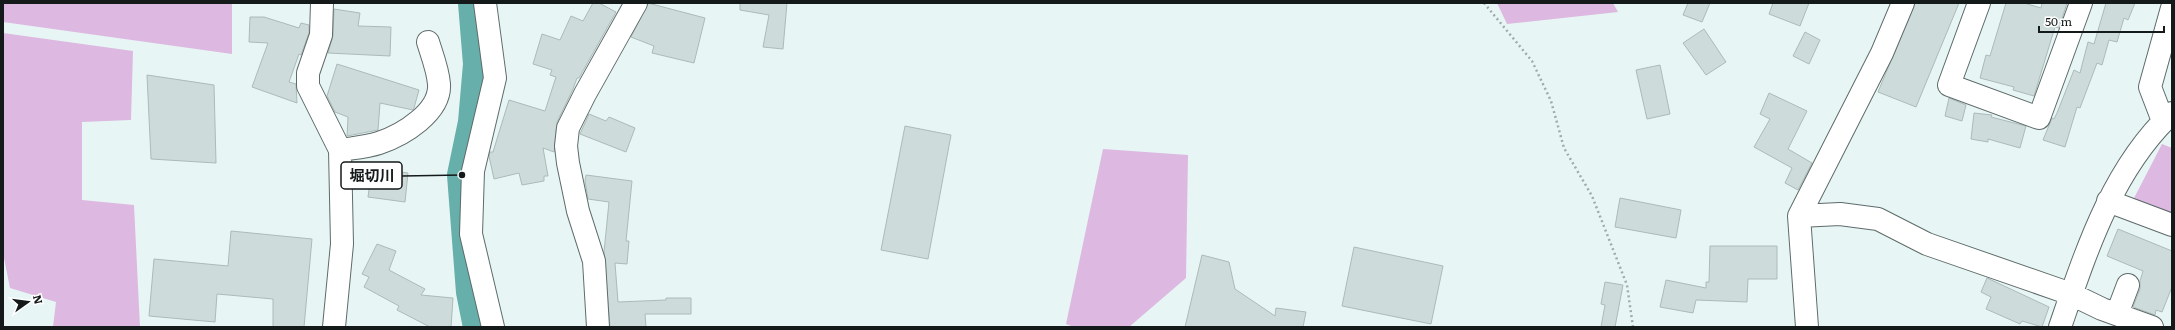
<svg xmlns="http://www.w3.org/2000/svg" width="2175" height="330" font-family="Literata,'Noto Sans JP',serif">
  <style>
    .green { fill: #ddb8e0 }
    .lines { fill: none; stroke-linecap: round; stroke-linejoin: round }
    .river { stroke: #66afab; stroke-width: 30 }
    .building { fill: #cddcdb; stroke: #acbab9 }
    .minor-casing { stroke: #5e6b6a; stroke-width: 24 }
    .path { stroke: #a0abab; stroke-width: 2.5; stroke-dasharray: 2 3; stroke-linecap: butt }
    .minor { stroke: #fff; stroke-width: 22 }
    .leader { fill: none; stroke: #141919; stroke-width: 1.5 }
    .callout-dot { fill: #141919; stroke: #fff; stroke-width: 1.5 }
    .callout { fill: #fff; stroke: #141919; stroke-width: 1.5 }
    .callout-label { font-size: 15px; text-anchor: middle; font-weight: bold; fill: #141919 }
  </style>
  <rect width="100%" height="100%" fill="#e7f6f5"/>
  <!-- green -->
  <path class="green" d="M 3,3 L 232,3 L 232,54 L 3,22 Z
    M 1497,3 L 1613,3 L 1618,12 L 1507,24 Z
    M 3,33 L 133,51 L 131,120 L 82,122 L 82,200 L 134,205 L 140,327 L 53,327 L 56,302 L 10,288 L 3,253 Z
    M 2162,144 L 2172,148 L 2172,214 L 2132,202 Z
    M 1103,149 L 1188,155 L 1186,278 L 1129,327 L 1074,327 L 1066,324 Z"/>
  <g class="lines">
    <!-- river -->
    <path class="river" d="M 473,3 L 478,64 L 473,122 L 462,175 L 471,292 L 478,327"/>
  </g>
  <!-- building -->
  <path class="building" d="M 593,3 L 599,3 L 616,12 L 579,78 L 577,78 L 573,89 L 557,122 L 554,152 L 543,148 L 548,176 L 544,176 L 544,181 L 522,185 L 519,173 L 494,179 L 489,156 L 490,152 L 493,152 L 509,100 L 545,111 L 556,77 L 550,75 L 552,70 L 533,64 L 542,34 L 560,40 L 571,16 L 583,21 Z
    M 648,3 L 705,18 L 694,63 L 652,53 L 654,46 L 631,37 Z
    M 740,3 L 787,3 L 783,49 L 763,47 L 769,15 L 740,10 Z
    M 1688,3 L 1710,3 L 1702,22 L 1683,15 Z
    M 1773,3 L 1809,3 L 1800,26 L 1769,14 Z
    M 1915,3 L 1959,3 L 1916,107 L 1878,92 Z
    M 2006,3 L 2024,3 L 2041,8 L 2042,3 L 2067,3 L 2059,28 L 2055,27 L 2034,96 L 2013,90 L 2014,87 L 1980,78 L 1986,55 L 1990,56 Z
    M 2106,3 L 2135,3 L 2128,20 L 2124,18 L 2117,42 L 2109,40 L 2102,65 L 2097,63 L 2080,108 L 2077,107 L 2065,147 L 2043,140 L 2052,118 L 2054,119 L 2057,113 L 2074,70 L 2080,73 L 2088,42 L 2094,44 Z
    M 334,9 L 360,13 L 358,26 L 391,27 L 390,56 L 328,53 L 333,36 Z
    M 250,17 L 264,17 L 299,28 L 301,23 L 309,25 L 309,33 L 301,55 L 299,54 L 289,82 L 296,84 L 297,103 L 252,87 L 268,43 L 249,42 Z
    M 1704,29 L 1726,62 L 1706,75 L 1683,43 Z
    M 1805,32 L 1820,40 L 1809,64 L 1793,56 Z
    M 337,64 L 419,90 L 414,108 L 413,110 L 380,103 L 378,130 L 347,136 L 348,117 L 335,112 L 327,96 Z
    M 1660,65 L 1670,114 L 1647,119 L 1636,70 Z
    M 147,75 L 214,85 L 216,163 L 151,159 Z
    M 1769,93 L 1807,111 L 1788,149 L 1812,163 L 1798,190 L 1785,183 L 1792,168 L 1754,147 L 1770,119 L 1760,114 Z
    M 1949,98 L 1966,105 L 1962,121 L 1945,116 Z
    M 1974,113 L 1992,115 L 1991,117 L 2026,126 L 2020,148 L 1988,139 L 1988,142 L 1971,139 Z
    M 589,114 L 606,121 L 609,117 L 635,128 L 626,152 L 580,134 Z
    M 905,126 L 951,135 L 928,259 L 881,250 Z
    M 384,170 L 408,173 L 405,202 L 368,197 L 371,174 L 383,176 Z
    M 586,175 L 632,181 L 626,241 L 629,241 L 627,264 L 615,263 L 618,302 L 666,300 L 666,298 L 691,298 L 691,314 L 645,314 L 646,327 L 610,327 L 604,252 L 609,202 L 588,199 L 585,181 Z
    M 1620,198 L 1681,210 L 1676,238 L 1615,227 Z
    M 2118,229 L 2172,251 L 2172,287 L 2162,312 L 2156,310 L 2155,315 L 2133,307 L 2140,289 L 2140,281 L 2143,271 L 2107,256 Z
    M 231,231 L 312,239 L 304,327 L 273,327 L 273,299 L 217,294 L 215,322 L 149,316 L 154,259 L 228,266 Z
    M 377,244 L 396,251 L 389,270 L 425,289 L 421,295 L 453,298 L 451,327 L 430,327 L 397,310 L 399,306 L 364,287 L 369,277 L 362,274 Z
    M 1710,246 L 1777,246 L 1777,279 L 1748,279 L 1747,302 L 1696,300 L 1693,313 L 1660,307 L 1666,280 L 1706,288 L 1706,282 L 1709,282 Z
    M 1354,247 L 1443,266 L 1431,324 L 1342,306 Z
    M 1202,255 L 1229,262 L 1235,289 L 1275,316 L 1276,308 L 1306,312 L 1303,327 L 1185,327 Z
    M 1987,278 L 2049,307 L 2042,327 L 2022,321 L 2020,324 L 1986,309 L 1991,297 L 1981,292 Z
    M 1605,282 L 1623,285 L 1615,327 L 1601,327 L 1605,305 L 1601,304 Z"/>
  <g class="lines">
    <!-- minor casing -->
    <g class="minor-casing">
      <path id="minor" d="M 322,3 L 321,35 L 308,73 L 308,86 L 340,150 L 342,244 L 334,327
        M 485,3 L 495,78 L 473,171 L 471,234 L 493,327
        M 1979,3 L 1949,85 L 2039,118 L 2081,3
        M 2163,121 L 2150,87 L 2172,8
        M 340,150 C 353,148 367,147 379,143 C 403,135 441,112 439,84 C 438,70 432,55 428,42
        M 2108,201 L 2172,225
        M 1799,216 L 1840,214 L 1878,219 L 1927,244 L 2071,294 L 2102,309 L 2152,327
        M 2117,314 L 2128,285
        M 598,327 L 594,261 L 578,211 L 568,163 L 566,146 L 568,128 L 585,94 L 636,3
        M 1807,327 L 1799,216 L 1882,53 L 1903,3
        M 2060,327 C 2086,252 2112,169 2172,113"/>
    </g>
    <!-- path -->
    <path class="path" d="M 1484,3 L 1532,61 L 1551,101 L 1564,148 L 1592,196 L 1627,285 L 1633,327"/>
    <!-- minor -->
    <use href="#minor" class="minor"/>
  </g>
  <!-- callouts -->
  <path class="leader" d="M462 175L402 176"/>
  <circle class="callout-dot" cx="462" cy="175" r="4"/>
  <rect class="callout" x="341" y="162" width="61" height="27" rx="4"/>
  <g class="callout-label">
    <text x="372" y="181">堀切川</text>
  </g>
  <!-- border -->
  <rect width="2175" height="330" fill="none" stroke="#141919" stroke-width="8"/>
  <!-- north arrow -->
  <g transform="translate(28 302) rotate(76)" stroke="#ffffff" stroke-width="3" paint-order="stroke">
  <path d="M0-3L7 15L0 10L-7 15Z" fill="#141919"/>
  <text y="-6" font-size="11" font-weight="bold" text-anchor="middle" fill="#141919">N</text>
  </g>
  <!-- scale -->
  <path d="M2039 26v6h125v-6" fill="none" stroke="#141919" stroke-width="2"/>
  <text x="2045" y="26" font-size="12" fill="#141919" stroke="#ffffff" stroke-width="3" paint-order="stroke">50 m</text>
</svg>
